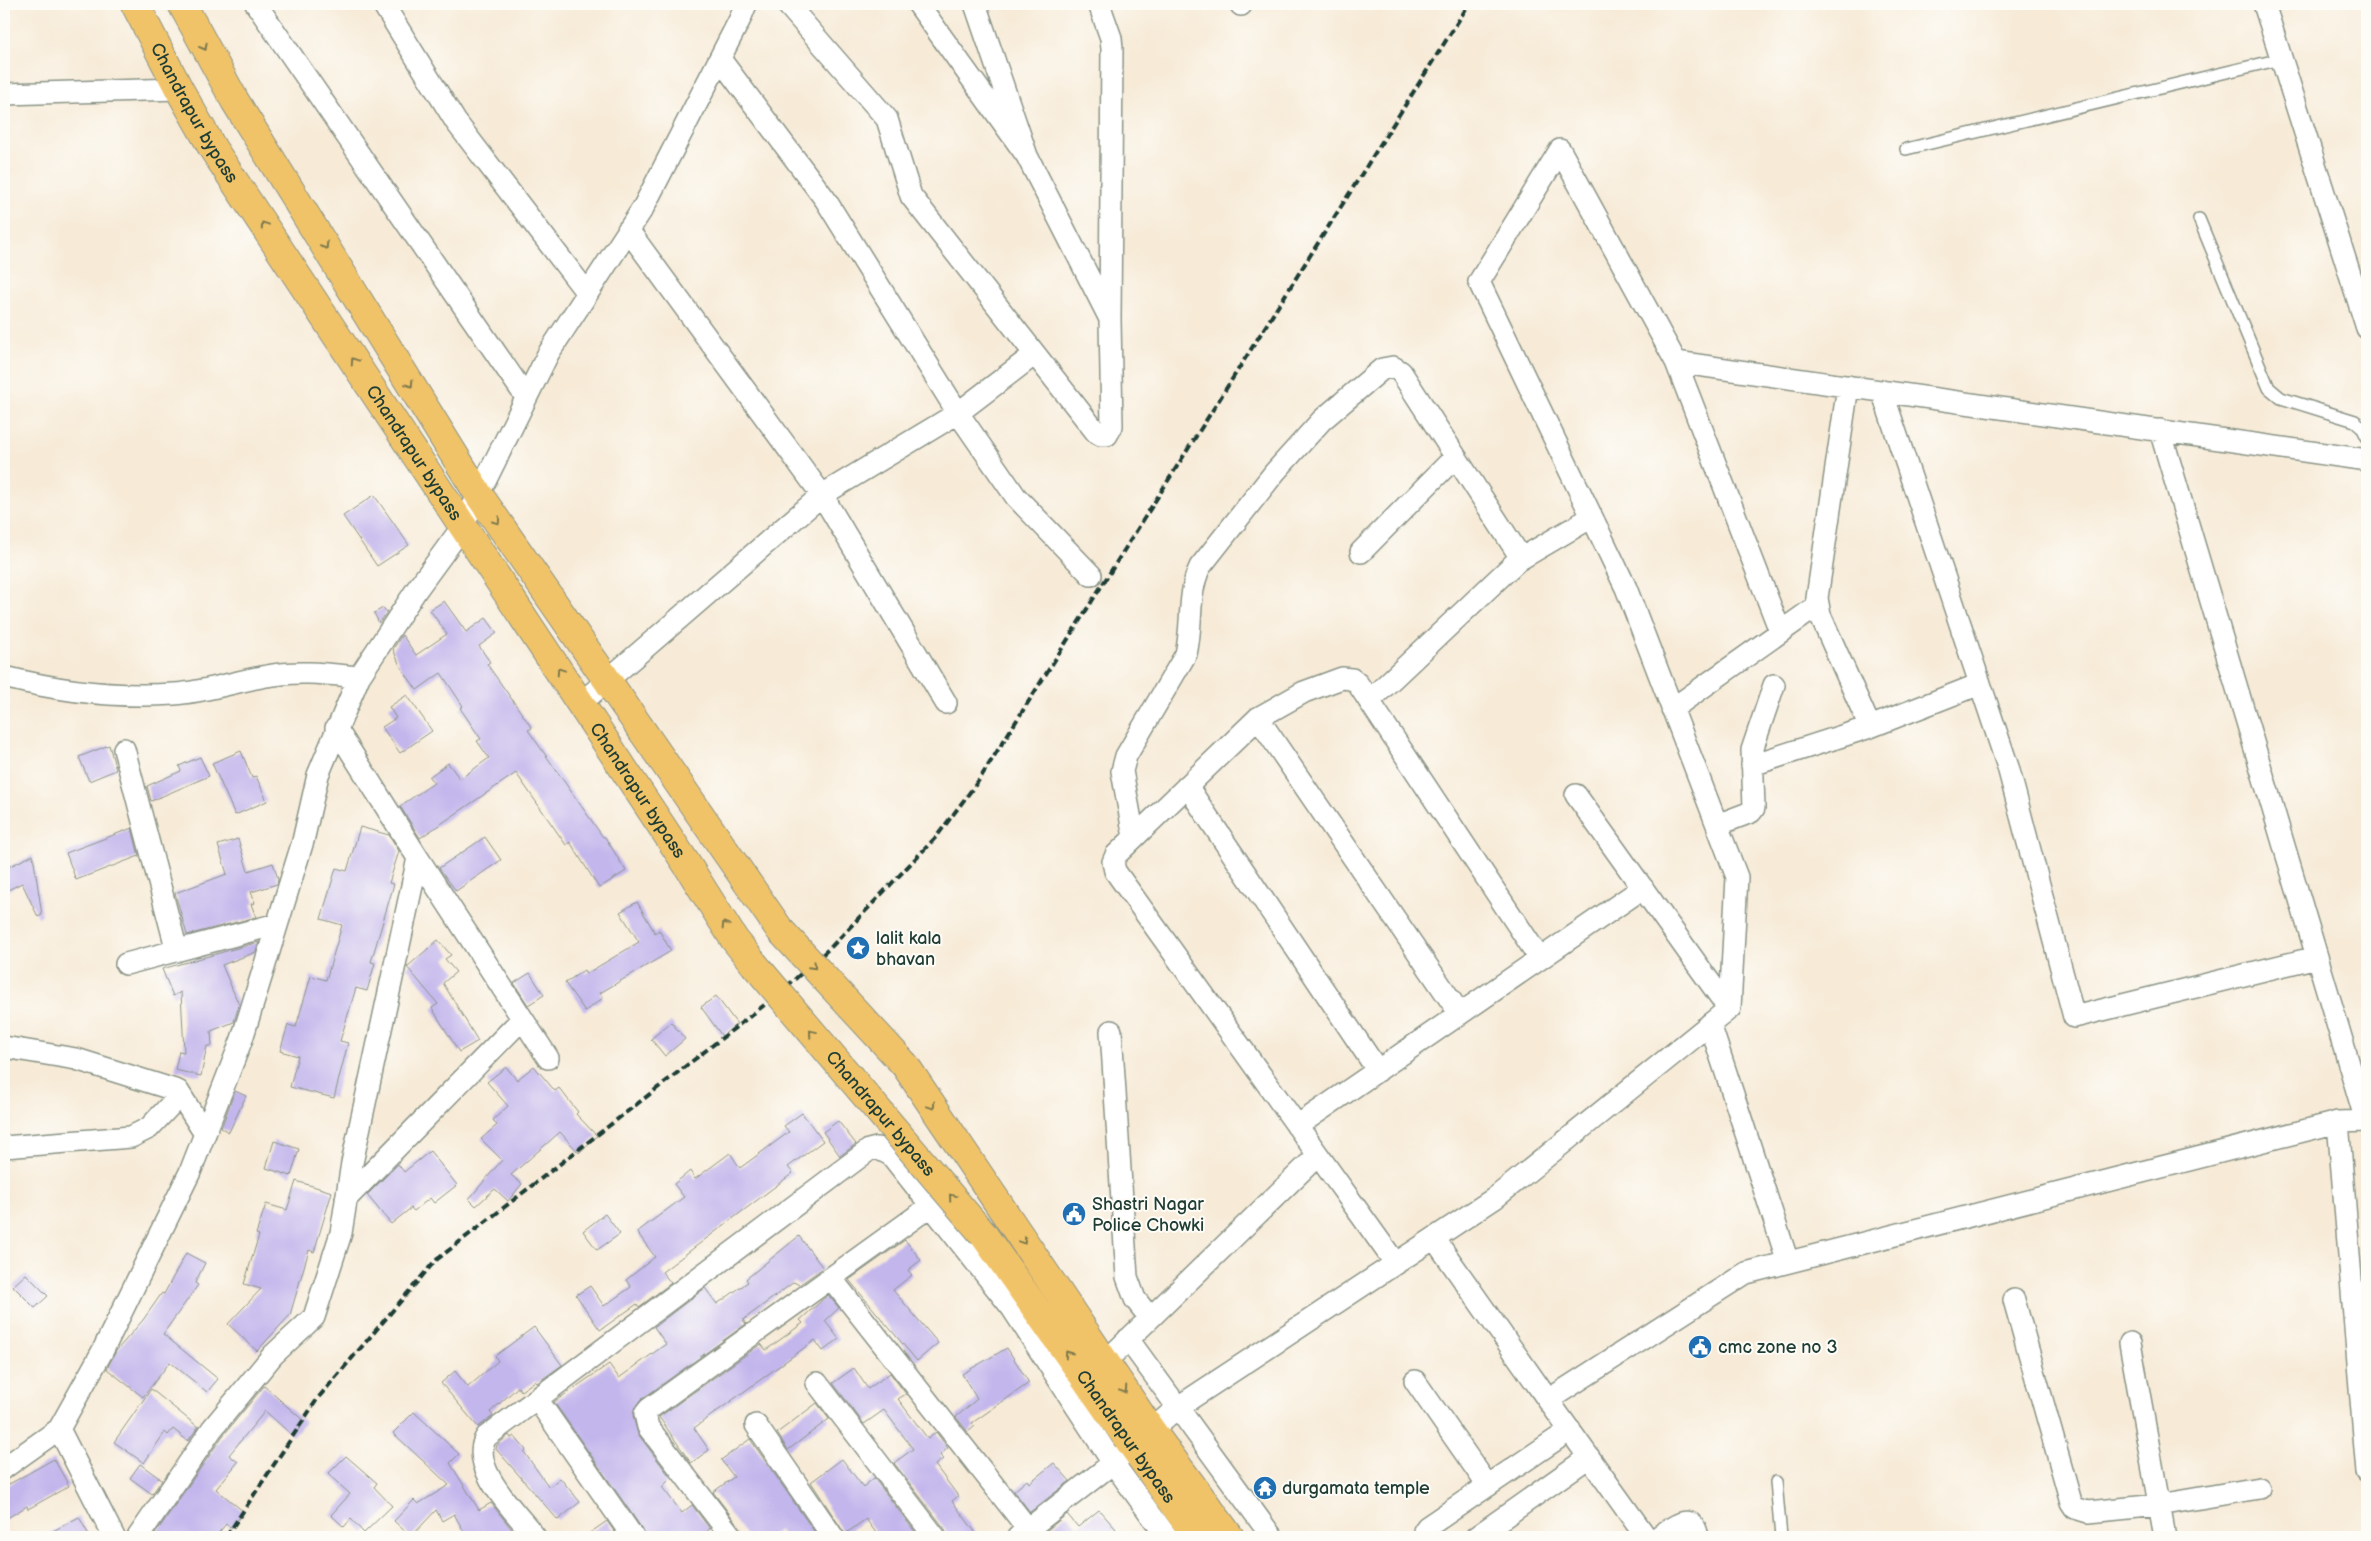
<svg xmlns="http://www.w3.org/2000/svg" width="2371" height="1541" font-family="'Balsamiq Sans',sans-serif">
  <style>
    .building { fill: #c3b6ec }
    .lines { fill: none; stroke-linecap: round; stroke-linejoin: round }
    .lane-casing { stroke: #8b9486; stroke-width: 14 }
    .street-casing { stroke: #8b9486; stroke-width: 24 }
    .highway-casing { stroke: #8b9486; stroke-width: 30 }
    .lane { stroke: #fff; stroke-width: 11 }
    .street { stroke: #fff; stroke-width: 21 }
    .highway { stroke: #f1c369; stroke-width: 28 }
    .rail { stroke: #1f3d34; stroke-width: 4; stroke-dasharray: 8 4; stroke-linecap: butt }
    .highway-bridge-casing { stroke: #8b9486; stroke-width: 30; stroke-linecap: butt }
    .highway-bridge { stroke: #f1c369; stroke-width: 28 }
    .oneway { stroke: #7d794c }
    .labels { text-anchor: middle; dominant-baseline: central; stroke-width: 4; stroke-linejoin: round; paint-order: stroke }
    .street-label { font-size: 18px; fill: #1f3d34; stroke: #fdfcf7 }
    .poi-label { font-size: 18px; fill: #1f3d34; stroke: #fdfcf7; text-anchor: start }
  </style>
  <rect width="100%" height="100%" fill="#fdfcf7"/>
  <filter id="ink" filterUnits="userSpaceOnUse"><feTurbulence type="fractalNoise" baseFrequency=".02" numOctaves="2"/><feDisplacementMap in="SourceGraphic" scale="10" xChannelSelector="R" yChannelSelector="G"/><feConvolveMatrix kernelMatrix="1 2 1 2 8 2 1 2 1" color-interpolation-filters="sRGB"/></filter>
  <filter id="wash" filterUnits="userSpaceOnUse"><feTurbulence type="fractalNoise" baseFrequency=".0096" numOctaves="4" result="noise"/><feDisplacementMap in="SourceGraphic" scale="20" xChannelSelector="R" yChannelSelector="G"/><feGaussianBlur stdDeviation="1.12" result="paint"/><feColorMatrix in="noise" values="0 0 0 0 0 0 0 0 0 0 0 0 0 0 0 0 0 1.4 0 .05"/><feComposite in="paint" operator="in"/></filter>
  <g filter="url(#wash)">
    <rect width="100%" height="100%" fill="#f7ebd8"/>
    <g id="blocks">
      <!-- building -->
      <path class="building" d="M 374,495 L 409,545 L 377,566 L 343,516 Z
        M 444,601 L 466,632 L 486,618 L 497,633 L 479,646 L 490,662 L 487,664 L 532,728 L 528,730 L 603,837 L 605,837 L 626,871 L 599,888 L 570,842 L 566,845 L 516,773 L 420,838 L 400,806 L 434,783 L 429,777 L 448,763 L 460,779 L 489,758 L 477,741 L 481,739 L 460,708 L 463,706 L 441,673 L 417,690 L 400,666 L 393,649 L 402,635 L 416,655 L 447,634 L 430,610 Z
        M 383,608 L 387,612 L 379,623 L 374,613 Z
        M 407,695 L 432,731 L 400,753 L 382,727 L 396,718 L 389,707 Z
        M 109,745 L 116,770 L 89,781 L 79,757 Z
        M 241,751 L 252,778 L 256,776 L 267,801 L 235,815 L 212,763 Z
        M 200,757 L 209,776 L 151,801 L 147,786 L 181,771 L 179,766 Z
        M 360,827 L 389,835 L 399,851 L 389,883 L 394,884 L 371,962 L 375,963 L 367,991 L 356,988 L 340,1041 L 348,1043 L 334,1098 L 290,1087 L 298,1056 L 280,1051 L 288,1025 L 296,1027 L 311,976 L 326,980 L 342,925 L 321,919 L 336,868 L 347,871 Z
        M 132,828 L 139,856 L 76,880 L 66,853 Z
        M 485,837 L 501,860 L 456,891 L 439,868 Z
        M 238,839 L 248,871 L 273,863 L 278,879 L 277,884 L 251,892 L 255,903 L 251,904 L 256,917 L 187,935 L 175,893 L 227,874 L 218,845 Z
        M 33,855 L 42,915 L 38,917 L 22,883 L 4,892 L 4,869 Z
        M 637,902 L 655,933 L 659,930 L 671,951 L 600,993 L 603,998 L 585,1011 L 565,983 L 584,970 L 586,974 L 639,942 L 620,912 Z
        M 438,940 L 451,955 L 445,959 L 456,972 L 443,983 L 478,1041 L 459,1052 L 432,1008 L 438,1004 L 407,967 Z
        M 259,942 L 256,952 L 222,965 L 239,1005 L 234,1022 L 211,1031 L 212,1046 L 207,1046 L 201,1076 L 175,1070 L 179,1051 L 184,1052 L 181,992 L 173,996 L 162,969 Z
        M 530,973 L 544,995 L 528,1005 L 514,983 Z
        M 716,996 L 737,1024 L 722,1036 L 701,1007 Z
        M 671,1022 L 685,1039 L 665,1056 L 651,1039 Z
        M 534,1066 L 555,1091 L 559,1088 L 578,1112 L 576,1114 L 597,1136 L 579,1153 L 560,1132 L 511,1175 L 522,1184 L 508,1201 L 495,1189 L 476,1206 L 469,1199 L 502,1160 L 481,1139 L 497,1125 L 493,1120 L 508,1106 L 487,1082 L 506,1067 L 517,1080 Z
        M 235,1091 L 246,1096 L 229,1132 L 221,1128 Z
        M 802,1113 L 823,1141 L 788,1167 L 793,1173 L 662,1272 L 671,1283 L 639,1307 L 637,1304 L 600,1330 L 576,1295 L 590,1286 L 604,1306 L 631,1287 L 626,1280 L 655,1257 L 637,1232 L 684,1197 L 674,1184 L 690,1171 L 695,1179 L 730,1153 L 740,1168 L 789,1132 L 784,1126 Z
        M 838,1121 L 856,1144 L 840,1156 L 823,1132 Z
        M 274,1141 L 299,1149 L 291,1176 L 266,1168 Z
        M 430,1151 L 457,1185 L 434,1203 L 430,1198 L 414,1211 L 411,1208 L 391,1224 L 367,1195 L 398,1164 L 404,1172 Z
        M 296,1181 L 332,1192 L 314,1252 L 309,1250 L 290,1315 L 257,1351 L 228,1324 L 261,1289 L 244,1284 L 259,1235 L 256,1234 L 266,1204 L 287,1210 Z
        M 605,1214 L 620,1234 L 597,1250 L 583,1231 Z
        M 799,1236 L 823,1268 L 799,1285 L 794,1282 L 743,1320 L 746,1324 L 642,1399 L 635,1407 L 633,1416 L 638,1434 L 671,1478 L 662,1487 L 682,1513 L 692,1505 L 710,1529 L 699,1537 L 645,1537 L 643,1530 L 554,1402 L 609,1364 L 619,1378 L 666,1344 L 654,1327 L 705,1288 L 717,1304 L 748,1282 L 746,1279 Z
        M 905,1240 L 921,1260 L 908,1270 L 912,1275 L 893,1290 L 938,1343 L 917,1361 L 849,1280 Z
        M 186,1253 L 205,1263 L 195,1283 L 198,1285 L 163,1334 L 218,1379 L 207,1392 L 170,1362 L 143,1397 L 107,1369 L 116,1351 L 143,1320 L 162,1293 L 164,1294 Z
        M 26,1274 L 48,1296 L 35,1308 L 13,1286 Z
        M 828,1295 L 839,1308 L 825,1321 L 839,1339 L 823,1351 L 815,1340 L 694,1428 L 709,1450 L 691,1463 L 659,1417 L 761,1344 L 766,1350 L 803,1323 L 800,1320 Z
        M 534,1327 L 562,1365 L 537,1383 L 535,1381 L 521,1391 L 518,1387 L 490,1412 L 493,1416 L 478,1427 L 441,1383 L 455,1371 L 468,1387 L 498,1361 L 495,1356 Z
        M 1007,1348 L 1029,1383 L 972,1423 L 975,1426 L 968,1432 L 956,1417 L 977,1399 L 962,1374 Z
        M 854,1368 L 868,1389 L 890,1373 L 906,1394 L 898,1399 L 928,1439 L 936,1432 L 948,1448 L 940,1455 L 943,1459 L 935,1465 L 958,1496 L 952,1501 L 979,1537 L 947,1537 L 945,1529 L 894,1463 L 913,1449 L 884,1410 L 864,1424 L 833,1383 Z
        M 264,1386 L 305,1422 L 293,1436 L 265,1411 L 229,1455 L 238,1462 L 216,1489 L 244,1512 L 231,1528 L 226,1524 L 215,1537 L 153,1537 L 222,1437 Z
        M 151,1389 L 198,1427 L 188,1441 L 173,1429 L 168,1435 L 165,1432 L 144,1463 L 114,1442 Z
        M 817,1403 L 829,1419 L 788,1450 L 777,1433 Z
        M 414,1412 L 459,1454 L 450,1463 L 479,1510 L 491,1503 L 518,1537 L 467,1537 L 454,1514 L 442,1521 L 436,1510 L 411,1537 L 394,1521 L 414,1500 L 418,1504 L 449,1485 L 393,1433 Z
        M 509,1435 L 511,1438 L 514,1436 L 526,1450 L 524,1452 L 549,1487 L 560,1478 L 580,1502 L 558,1520 L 496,1449 L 497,1445 Z
        M 750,1439 L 818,1537 L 784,1537 L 779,1530 L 770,1537 L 747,1537 L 713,1492 L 734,1477 L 721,1460 Z
        M 346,1456 L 377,1483 L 374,1487 L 392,1506 L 364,1533 L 351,1519 L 344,1527 L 331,1515 L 350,1494 L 328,1474 Z
        M 54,1459 L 69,1486 L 28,1509 L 27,1506 L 4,1520 L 4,1487 Z
        M 842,1459 L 863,1487 L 874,1478 L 919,1537 L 879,1537 L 866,1519 L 845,1534 L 811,1482 Z
        M 1054,1463 L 1070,1481 L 1030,1512 L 1014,1491 L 1027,1480 L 1029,1483 Z
        M 140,1464 L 162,1480 L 152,1494 L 130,1478 Z
        M 1099,1510 L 1116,1529 L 1106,1537 L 1042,1537 L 1040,1536 L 1067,1514 L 1078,1527 Z
        M 79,1517 L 90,1537 L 42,1537 Z
        M 607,1521 L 618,1537 L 584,1537 Z"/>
    </g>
  </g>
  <g filter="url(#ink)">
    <use href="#blocks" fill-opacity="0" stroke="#8b9486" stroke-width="1"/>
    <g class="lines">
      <!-- lane casing -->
      <g class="lane-casing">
        <path id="lane" d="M 1906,149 L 2281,59
          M 2199,219 L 2269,388 L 2281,398 L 2355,421 L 2362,427 L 2367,437
          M 1776,1482 L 1781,1537"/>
      </g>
      <!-- street casing -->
      <g class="street-casing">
        <path id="street" d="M 256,4 L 526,397
          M 383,4 L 456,122 L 587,293
          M 787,4 L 887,119 L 911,196 L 1035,354 L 958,413 L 1016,497 L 1091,575
          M 918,4 L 1027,156 L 975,4
          M 1241,4 L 1241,5
          M 2264,4 L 2367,328
          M 4,94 L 179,89
          M 1027,156 L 1109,317
          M 628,230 L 822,495 L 946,703
          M 1035,354 L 1096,432 L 1101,435 L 1107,435 L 1112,426 L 1110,320 L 1112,49 L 1111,38 L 1099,4
          M 1676,362 L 1780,631
          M 1848,386 L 1817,598 L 1820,615 L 1870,727
          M 1882,391 L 2008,767 L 2074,1017 L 2317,957
          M 2160,430 L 2366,1121
          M 1361,552 L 1455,457
          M 4,677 C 60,691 116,698 174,694 C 206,692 236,681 267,676 C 298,670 328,674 359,677
          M 1369,701 L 1517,561 L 1592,517
          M 581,703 L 822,495 L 958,413 L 825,199 L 720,59
          M 1672,709 L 1817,606
          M 1258,718 L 1460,1014
          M 124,749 L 177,951
          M 1752,765 L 1870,727 L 1980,684
          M 1187,786 L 1378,1071
          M 1576,795 L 1729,1009
          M 1717,825 L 1751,812 L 1754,808 L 1752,750 L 1774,685
          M 1134,837 L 1122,771 L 1126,756 L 1186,654 C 1193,625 1187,594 1200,567 L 1275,472 L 1322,420 L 1382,369 L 1393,367 L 1401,372 L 1521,558
          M 418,858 L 548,1058
          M 126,964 L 277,924
          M 1710,1024 L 1788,1262
          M 1111,1031 L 1127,1277 L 1135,1299 L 1150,1318
          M 4,1047 L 76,1059 L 178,1091 L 205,1134
          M 2338,1122 L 2367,1472
          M 1297,1126 L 1643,888
          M 4,1147 L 131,1137 L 149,1128 L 180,1095
          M 346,1199 L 522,1019
          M 1434,1238 L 1548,1400 L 1746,1273 L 2338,1122 L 2367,1121
          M 1396,1264 L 1115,871 L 1113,862 L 1116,855 L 1258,718 L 1304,692 L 1342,678 L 1352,679 L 1358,684 L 1540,959
          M 831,1278 L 1028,1529
          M 2014,1300 L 2071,1502 L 2075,1508 L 2088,1512 L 2159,1505 L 2259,1488
          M 1128,1339 L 1272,1537
          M 2130,1343 L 2165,1537
          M 1105,1362 L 1318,1155
          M 1415,1381 L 1488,1486
          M 817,1383 L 935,1537
          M 537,1399 L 633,1537
          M 1548,1400 L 1646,1537
          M 756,1425 L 833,1537
          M 4,1468 L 59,1429
          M 114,1537 L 59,1429 L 102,1352 L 190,1172 L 242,1039 L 303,841 L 318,775 L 359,677 L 417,589 L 463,526 L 548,354 L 643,208 L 740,19 L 746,4
          M 138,1537 L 212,1429 L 273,1355 L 314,1317 L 341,1233 L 352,1163 L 418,858 L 336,728
          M 535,1537 C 517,1513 468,1468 486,1437 L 869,1150 L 877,1148 L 891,1155 L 1012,1308 L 1113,1463 L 1167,1537
          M 732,1537 L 648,1427 L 645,1414 L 649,1409 L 932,1205
          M 1018,1537 L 1113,1463 L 1178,1407 L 1495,1198 L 1730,1008 L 1737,877 L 1626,588 L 1479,282 L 1560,150 L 1676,362 L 2367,460
          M 1424,1537 L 1424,1531 L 1427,1527 L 1570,1430
          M 1476,1537 L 1589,1457
          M 1658,1537 C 1672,1528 1693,1509 1698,1537"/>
      </g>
      <!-- highway casing -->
      <g class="highway-casing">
        <g id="highway">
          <path id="s1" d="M 135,4 L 179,89 L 213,149 L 686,863 L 734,939 L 754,964"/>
          <path d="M 182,4 L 235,101 L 479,495 L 780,930"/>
          <path d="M 905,1065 L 1151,1430 L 1230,1537"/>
          <path id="s2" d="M 983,1234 L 1197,1537"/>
        </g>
      </g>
      <!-- lane -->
      <use href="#lane" class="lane"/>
      <!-- street -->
      <use href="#street" class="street"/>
      <!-- highway -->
      <use href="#highway" class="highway"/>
      <!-- rail -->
      <path class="rail" d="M 226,1537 L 318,1398 L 435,1261 L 776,996 L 832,946 L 937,836 L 979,780 L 1469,4"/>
      <!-- highway-bridge casing -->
      <g class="highway-bridge-casing">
        <g id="highway-bridge">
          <path d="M 780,930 L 905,1065"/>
          <path id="s3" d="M 754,964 L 983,1234"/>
        </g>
      </g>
      <!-- highway-bridge -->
      <use href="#highway-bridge" class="highway-bridge"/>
    </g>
    <!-- one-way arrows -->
    <defs><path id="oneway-chevron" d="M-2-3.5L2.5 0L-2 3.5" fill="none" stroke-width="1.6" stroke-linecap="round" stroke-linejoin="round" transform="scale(1.25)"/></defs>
    <g class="oneway">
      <use href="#oneway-chevron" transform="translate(204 47) rotate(61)"/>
      <use href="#oneway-chevron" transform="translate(264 225) rotate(-124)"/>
      <use href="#oneway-chevron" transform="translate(325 246) rotate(58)"/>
      <use href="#oneway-chevron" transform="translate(354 361) rotate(-124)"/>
      <use href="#oneway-chevron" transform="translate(410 384) rotate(58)"/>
      <use href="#oneway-chevron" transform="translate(497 521) rotate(55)"/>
      <use href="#oneway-chevron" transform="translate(560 671) rotate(-124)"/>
      <use href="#oneway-chevron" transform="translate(725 925) rotate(-122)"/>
      <use href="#oneway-chevron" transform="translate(813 966) rotate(47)"/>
      <use href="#oneway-chevron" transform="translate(812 1033) rotate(-130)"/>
      <use href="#oneway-chevron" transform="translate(932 1106) rotate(56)"/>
      <use href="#oneway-chevron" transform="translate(952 1197) rotate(-130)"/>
      <use href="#oneway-chevron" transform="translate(1023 1241) rotate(56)"/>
      <use href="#oneway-chevron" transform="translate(1068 1354) rotate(-125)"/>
      <use href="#oneway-chevron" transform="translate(1124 1390) rotate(56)"/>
    </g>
  </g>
  <!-- icons -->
  <defs>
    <g id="sight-disc" transform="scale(1.25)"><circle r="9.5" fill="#1f6fb2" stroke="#fdfcf7"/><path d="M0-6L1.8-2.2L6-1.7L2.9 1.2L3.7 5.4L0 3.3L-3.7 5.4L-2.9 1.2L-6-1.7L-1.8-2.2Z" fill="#fff"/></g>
    <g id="civic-disc" transform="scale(1.25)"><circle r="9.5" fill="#1f6fb2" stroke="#fdfcf7"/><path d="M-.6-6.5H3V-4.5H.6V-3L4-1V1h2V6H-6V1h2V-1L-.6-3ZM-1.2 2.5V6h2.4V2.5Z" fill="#fff"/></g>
    <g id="temple-disc" transform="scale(1.25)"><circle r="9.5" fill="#1f6fb2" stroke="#fdfcf7"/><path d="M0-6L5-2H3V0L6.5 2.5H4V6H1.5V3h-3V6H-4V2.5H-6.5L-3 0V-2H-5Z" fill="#fff"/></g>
  </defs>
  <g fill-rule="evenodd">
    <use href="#sight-disc" x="858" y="948"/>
    <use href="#civic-disc" x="1074" y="1214"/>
    <use href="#civic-disc" x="1700" y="1347"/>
    <use href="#temple-disc" x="1265" y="1488"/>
  </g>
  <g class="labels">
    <!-- street labels -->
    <g class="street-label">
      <text stroke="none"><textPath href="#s1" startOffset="124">Chandrapur bypass</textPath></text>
      <text stroke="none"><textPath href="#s1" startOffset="529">Chandrapur bypass</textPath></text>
      <text stroke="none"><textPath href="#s1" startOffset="934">Chandrapur bypass</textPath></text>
      <text stroke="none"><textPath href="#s3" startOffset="196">Chandrapur bypass</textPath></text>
      <text stroke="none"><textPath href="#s2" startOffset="248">Chandrapur bypass</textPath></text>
    </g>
    <!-- poi labels -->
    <g class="poi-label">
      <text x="876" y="938">lalit kala<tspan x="876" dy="21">bhavan</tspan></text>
      <text x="1092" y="1204">Shastri Nagar<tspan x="1092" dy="21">Police Chowki</tspan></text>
      <text x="1718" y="1347">cmc zone no 3</text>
      <text x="1282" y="1488">durgamata temple</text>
    </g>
  </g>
  <!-- margin -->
  <rect width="2371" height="1541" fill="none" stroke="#fdfcf7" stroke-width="20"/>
</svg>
